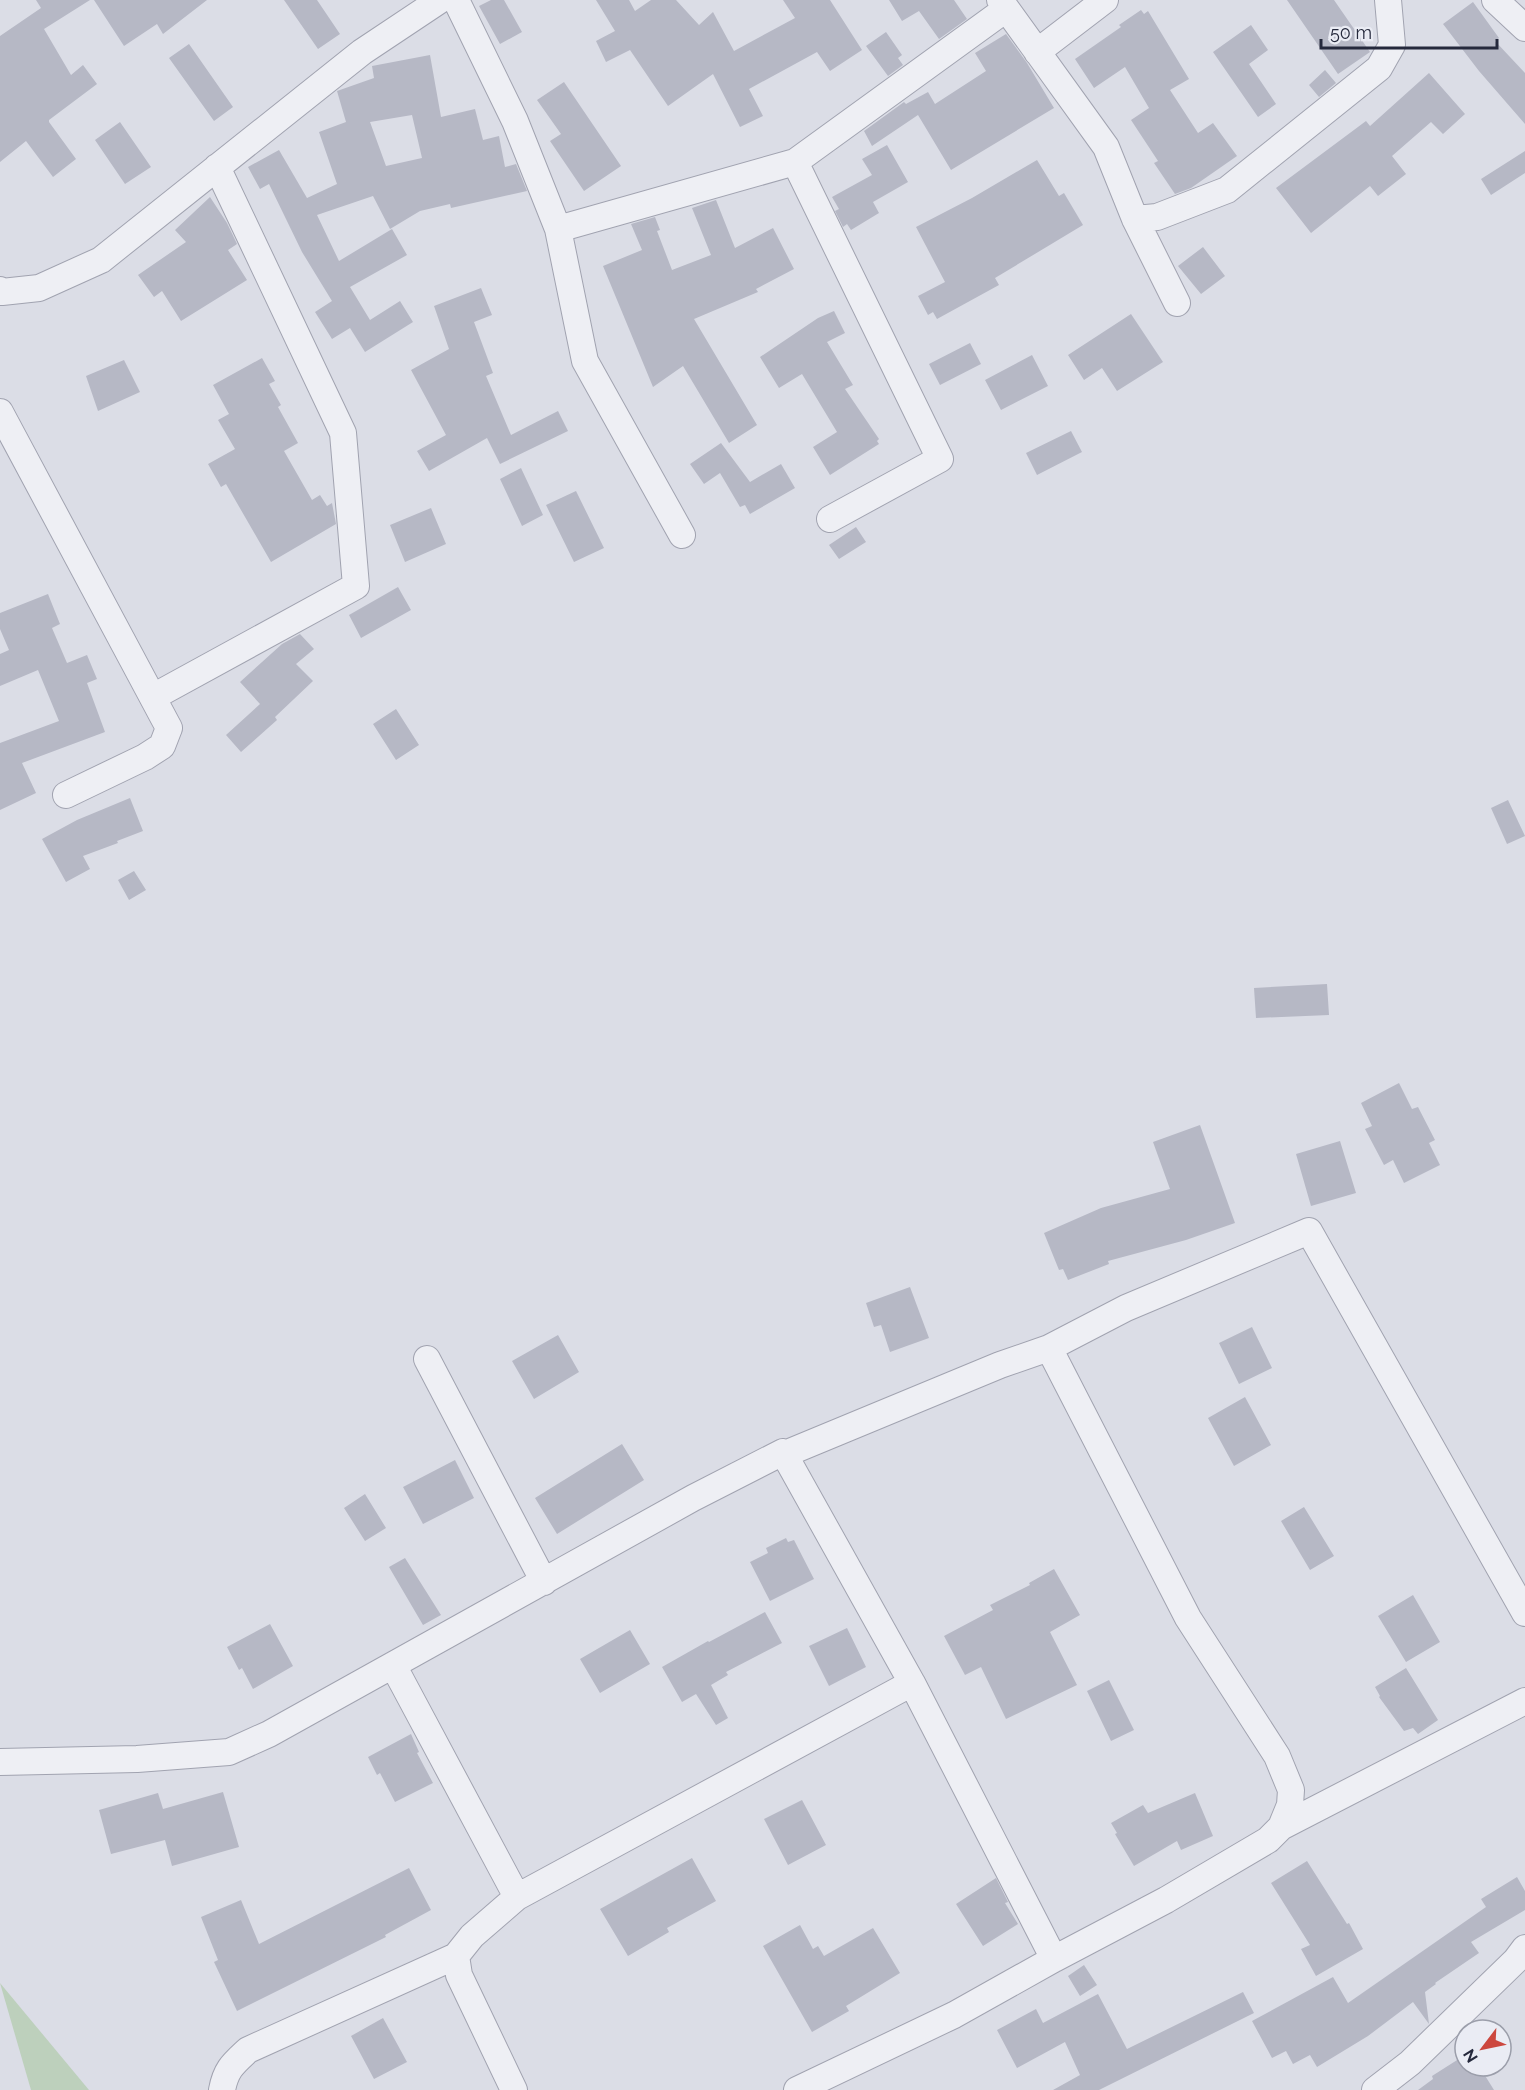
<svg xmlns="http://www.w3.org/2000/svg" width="1525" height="2090" font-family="Raleway,sans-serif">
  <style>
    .green { fill: #bdd0bc }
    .building { fill: #b6b8c5; fill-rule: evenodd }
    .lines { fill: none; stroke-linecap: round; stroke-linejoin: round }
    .minor-casing { stroke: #a1a3b0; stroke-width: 28 }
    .minor { stroke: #eeeff4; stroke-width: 26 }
  </style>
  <rect width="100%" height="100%" fill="#dbdde6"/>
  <!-- green -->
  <path class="green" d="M 0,1983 L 89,2090 L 31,2090 Z"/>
  <!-- building -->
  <path class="building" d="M 36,0 L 90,0 L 44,29 L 71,75 L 83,65 L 97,84 L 49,120 L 49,122 L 76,159 L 53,177 L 26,141 L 0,162 L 0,36 L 41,8 Z
    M 94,0 L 207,0 L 163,34 L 157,24 L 124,46 Z
    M 284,0 L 317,0 L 340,34 L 318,49 Z
    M 491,0 L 504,0 L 522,32 L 500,44 L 479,6 Z
    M 596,0 L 629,0 L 635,11 L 651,0 L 676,0 L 699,25 L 713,12 L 734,51 L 795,18 L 783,0 L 830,0 L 862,50 L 830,71 L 817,52 L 749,89 L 763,116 L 740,127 L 713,74 L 668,106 L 630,50 L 606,62 L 596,41 L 615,31 Z
    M 889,0 L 954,0 L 967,19 L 939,39 L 919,11 L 902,21 Z
    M 1287,0 L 1334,0 L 1370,52 L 1338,74 Z
    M 1473,2 L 1499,38 L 1495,41 L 1525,73 L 1525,124 L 1479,71 L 1443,24 Z
    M 1141,10 L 1144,14 L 1148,11 L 1189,79 L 1170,90 L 1198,133 L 1213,123 L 1237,156 L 1191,188 L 1175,194 L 1154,163 L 1158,161 L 1131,120 L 1149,108 L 1125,67 L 1094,88 L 1075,59 L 1121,27 L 1119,25 Z
    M 1251,25 L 1268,50 L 1249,64 L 1276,104 L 1258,117 L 1213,52 Z
    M 886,32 L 902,55 L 898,58 L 903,65 L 888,76 L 866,46 Z
    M 1006,34 L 1027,63 L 1054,108 L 951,170 L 918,115 L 872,146 L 864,131 L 904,102 L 906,104 L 928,92 L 935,104 L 986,71 L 975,53 Z
    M 189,44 L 233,107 L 214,121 L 169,58 Z
    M 430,55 L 441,117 L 475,109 L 483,140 L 499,136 L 505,167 L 516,164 L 527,191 L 451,208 L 450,204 L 420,211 L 390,229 L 373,196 L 317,215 L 339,261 L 392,229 L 407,255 L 350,287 L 370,320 L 400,301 L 413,322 L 365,352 L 350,328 L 332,339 L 315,312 L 332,301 L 302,252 L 269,184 L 260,189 L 248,167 L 279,150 L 307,198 L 337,184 L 319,132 L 346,122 L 337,91 L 374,78 L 372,66 ZM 412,115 L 422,158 L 386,166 L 370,122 Z
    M 1325,70 L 1336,83 L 1319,97 L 1309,85 Z
    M 1429,73 L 1465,114 L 1443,134 L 1431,122 L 1392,156 L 1406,174 L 1378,196 L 1370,186 L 1311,233 L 1276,188 L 1366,121 L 1370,126 Z
    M 564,82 L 621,166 L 584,191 L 550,141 L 561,134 L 537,100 Z
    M 120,122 L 151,167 L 125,184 L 95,140 Z
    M 887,145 L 908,182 L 873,202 L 879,213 L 851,230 L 847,224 L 843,227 L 835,211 L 839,209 L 832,197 L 872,175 L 862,159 Z
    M 1525,151 L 1525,173 L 1491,195 L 1481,179 Z
    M 1037,160 L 1059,196 L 1064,193 L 1083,225 L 995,278 L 999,285 L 937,319 L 933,312 L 928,315 L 918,296 L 945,282 L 916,227 L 972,198 Z
    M 210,197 L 227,223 L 237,244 L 228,250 L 247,280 L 181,321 L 162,291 L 154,297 L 138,275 L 186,242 L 175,230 Z
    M 716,200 L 735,248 L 773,228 L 794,269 L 756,289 L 758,292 L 694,319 L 757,425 L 729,443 L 683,366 L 653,387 L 603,266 L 642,250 L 631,224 L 655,217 L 660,230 L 657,231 L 672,270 L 711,255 L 692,208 Z
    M 1203,247 L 1225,276 L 1201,294 L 1178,266 Z
    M 481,288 L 492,315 L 474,322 L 493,373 L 486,376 L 511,435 L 558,411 L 568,431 L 500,464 L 487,438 L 429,471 L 417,451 L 446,435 L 411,370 L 449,349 L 434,306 Z
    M 834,311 L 845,333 L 827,342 L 853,385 L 845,389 L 879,439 L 877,441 L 879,444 L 830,475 L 813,447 L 837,432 L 802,374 L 779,388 L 760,357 L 818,318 Z
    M 1131,314 L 1163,362 L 1117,391 L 1102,368 L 1084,380 L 1068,355 Z
    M 970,343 L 981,364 L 940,385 L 929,364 Z
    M 1032,355 L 1048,386 L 1001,410 L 985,380 Z
    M 262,358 L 275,381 L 269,384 L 281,405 L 278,407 L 298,443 L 284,451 L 312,500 L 320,495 L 327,506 L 332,503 L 336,524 L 271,562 L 226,484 L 221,487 L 208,464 L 235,449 L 218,420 L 229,414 L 213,385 Z
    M 124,360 L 140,392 L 98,411 L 86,376 Z
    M 1071,431 L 1082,452 L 1037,475 L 1026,453 Z
    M 721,443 L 750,482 L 781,464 L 795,488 L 750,514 L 745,505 L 740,507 L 720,473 L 704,484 L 690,464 Z
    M 521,468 L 543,515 L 522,526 L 500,479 Z
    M 576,491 L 604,548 L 574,562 L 546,505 Z
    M 431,508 L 446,544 L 405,562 L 390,525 Z
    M 856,527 L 866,542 L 839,559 L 829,545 Z
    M 398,587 L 411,610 L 361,638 L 349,615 Z
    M 48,594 L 60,624 L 52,628 L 67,663 L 87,655 L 97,679 L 87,683 L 105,732 L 22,763 L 36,793 L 0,810 L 0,743 L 59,721 L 38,670 L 0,686 L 0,654 L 9,650 L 0,629 L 0,613 Z
    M 300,634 L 314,649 L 296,664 L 313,681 L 275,717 L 277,720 L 241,752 L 226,735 L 260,704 L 240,682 L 282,644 Z
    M 396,709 L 419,745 L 396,760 L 373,724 Z
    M 130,798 L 143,831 L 117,841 L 118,843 L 83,856 L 90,869 L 66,882 L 42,839 L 77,820 Z
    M 1508,800 L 1525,836 L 1507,844 L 1491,808 Z
    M 134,871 L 146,890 L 129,900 L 118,880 Z
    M 1327,984 L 1329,1015 L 1256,1018 L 1254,988 Z
    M 1399,1083 L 1412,1109 L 1418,1107 L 1435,1140 L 1429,1143 L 1440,1165 L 1404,1183 L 1393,1160 L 1384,1165 L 1365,1129 L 1372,1126 L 1361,1103 Z
    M 1200,1125 L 1235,1223 L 1186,1240 L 1108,1261 L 1109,1264 L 1068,1280 L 1063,1269 L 1059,1270 L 1044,1233 L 1101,1208 L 1170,1189 L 1153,1142 Z
    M 1340,1141 L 1356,1193 L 1311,1206 L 1296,1154 Z
    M 910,1287 L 929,1338 L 890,1352 L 881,1325 L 874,1327 L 866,1303 Z
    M 1252,1327 L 1272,1368 L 1239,1384 L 1219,1343 Z
    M 558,1335 L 579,1372 L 534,1399 L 512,1361 Z
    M 1245,1397 L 1271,1445 L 1234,1466 L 1208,1418 Z
    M 622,1444 L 644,1480 L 557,1534 L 535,1498 Z
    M 455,1460 L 474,1498 L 423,1524 L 403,1487 Z
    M 365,1494 L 386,1528 L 365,1541 L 344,1508 Z
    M 1304,1507 L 1334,1556 L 1310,1570 L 1281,1521 Z
    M 786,1538 L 788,1542 L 794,1540 L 814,1579 L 770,1601 L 750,1562 L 768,1553 L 766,1548 Z
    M 405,1558 L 441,1615 L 423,1625 L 389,1567 Z
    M 1054,1569 L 1080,1615 L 1050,1632 L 1077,1685 L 1006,1719 L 981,1667 L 965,1675 L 944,1636 L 993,1610 L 990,1605 L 1030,1585 L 1029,1583 Z
    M 1413,1595 L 1440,1642 L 1406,1662 L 1378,1616 Z
    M 765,1612 L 782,1643 L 726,1672 L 728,1675 L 711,1685 L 728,1718 L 716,1725 L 696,1694 L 682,1702 L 662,1667 L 708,1641 L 709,1642 Z
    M 270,1624 L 293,1666 L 253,1689 L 242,1668 L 239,1670 L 227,1647 Z
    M 847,1628 L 866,1667 L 829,1686 L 809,1646 Z
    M 630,1630 L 650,1664 L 600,1693 L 580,1659 Z
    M 1406,1668 L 1438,1720 L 1418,1734 L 1413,1728 L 1404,1731 L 1379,1697 L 1380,1696 L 1375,1687 Z
    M 1109,1680 L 1134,1730 L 1111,1741 L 1087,1691 Z
    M 411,1734 L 419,1752 L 417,1753 L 433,1783 L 395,1802 L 380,1773 L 377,1775 L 368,1757 Z
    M 223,1792 L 239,1847 L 172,1866 L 165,1840 L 111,1854 L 99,1810 L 158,1793 L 163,1809 Z
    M 1195,1793 L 1213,1836 L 1181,1850 L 1177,1841 L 1134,1866 L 1115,1834 L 1117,1833 L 1111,1823 L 1143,1805 L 1148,1813 Z
    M 802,1800 L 826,1845 L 788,1865 L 764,1819 Z
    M 692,1858 L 716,1901 L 667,1928 L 669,1932 L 628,1956 L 600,1909 Z
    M 1307,1861 L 1347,1924 L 1349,1923 L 1363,1949 L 1316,1976 L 1301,1949 L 1310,1945 L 1271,1883 Z
    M 409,1868 L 431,1910 L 385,1935 L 386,1937 L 237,2011 L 214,1962 L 218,1960 L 201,1917 L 241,1900 L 259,1944 Z
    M 1517,1877 L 1525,1891 L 1525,1910 L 1471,1942 L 1479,1953 L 1435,1983 L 1436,1984 L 1425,1992 L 1429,2024 L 1413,2002 L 1368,2036 L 1317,2067 L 1310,2055 L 1293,2064 L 1286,2051 L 1272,2058 L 1252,2021 L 1333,1977 L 1348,2003 L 1486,1907 L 1481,1899 Z
    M 996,1878 L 1008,1902 L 1005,1903 L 1018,1924 L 983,1946 L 956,1904 Z
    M 800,1925 L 813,1949 L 818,1946 L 824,1956 L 873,1928 L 900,1973 L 846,2006 L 849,2011 L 812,2032 L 763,1946 Z
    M 1084,1965 L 1097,1985 L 1080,1996 L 1068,1976 Z
    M 1243,1992 L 1254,2013 L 1099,2090 L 1053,2090 L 1080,2075 L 1065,2042 L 1017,2068 L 997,2030 L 1036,2009 L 1043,2023 L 1098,1994 L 1127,2049 Z
    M 383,2018 L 407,2062 L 374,2079 L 351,2036 Z
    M 1465,2055 L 1465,2066 L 1479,2066 L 1494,2090 L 1418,2090 L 1433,2079 L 1432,2076 Z"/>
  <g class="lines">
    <!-- minor casing -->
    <g class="minor-casing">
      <path id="minor" d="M 456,0 L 515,121 L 558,229 L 585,361 L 682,535
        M 1000,0 L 1106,147 L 1135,219 L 1177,303
        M 1495,0 L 1525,28
        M 1037,52 L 1105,0
        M 795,162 L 940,459 L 830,519
        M 1135,219 L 1157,217 L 1227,190 L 1379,68 L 1392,45 L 1388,0
        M 558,229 L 795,162 L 1006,9
        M 0,290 L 2,292 L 39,288 L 101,260 L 362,52 L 440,0
        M 0,412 L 169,728 L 162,746 L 145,757 L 66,795
        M 153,697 L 356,586 L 343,433 L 217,167
        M 427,1359 L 544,1582
        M 783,1452 L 912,1683 L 1054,1959
        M 393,1665 L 517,1897
        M 0,1762 L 137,1759 L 229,1752 L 269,1734 L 693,1498 L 783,1452 L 785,1454 L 1000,1365 L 1049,1348 L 1126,1308 L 1309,1231 L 1525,1613
        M 1281,1827 L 1525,1701
        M 222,2090 C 226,2069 233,2064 248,2050 L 456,1956
        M 514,2090 L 459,1975 L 456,1956 L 472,1936 L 517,1897 L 912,1683
        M 797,2090 L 954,2015 L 1054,1959 L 1166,1900 L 1268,1840 L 1281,1827 L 1290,1805 L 1291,1790 L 1277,1756 L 1188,1618 L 1049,1348
        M 1375,2090 L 1410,2063 L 1516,1960 L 1525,1948"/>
    </g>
    <!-- minor -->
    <use href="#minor" class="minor"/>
  </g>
  <!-- north arrow -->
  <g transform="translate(1483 2048) rotate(238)"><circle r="28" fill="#eaecf4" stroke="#9b9eaa" stroke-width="1.5"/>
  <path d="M0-4.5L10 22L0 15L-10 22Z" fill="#cc473e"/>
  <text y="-9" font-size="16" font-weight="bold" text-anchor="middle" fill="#25293c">N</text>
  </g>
  <!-- scale -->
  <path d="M1321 39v9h176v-9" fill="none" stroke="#25293c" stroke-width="3"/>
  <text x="1330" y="39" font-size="18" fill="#25293c" stroke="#eaecf4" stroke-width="4.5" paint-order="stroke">50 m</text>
</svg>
